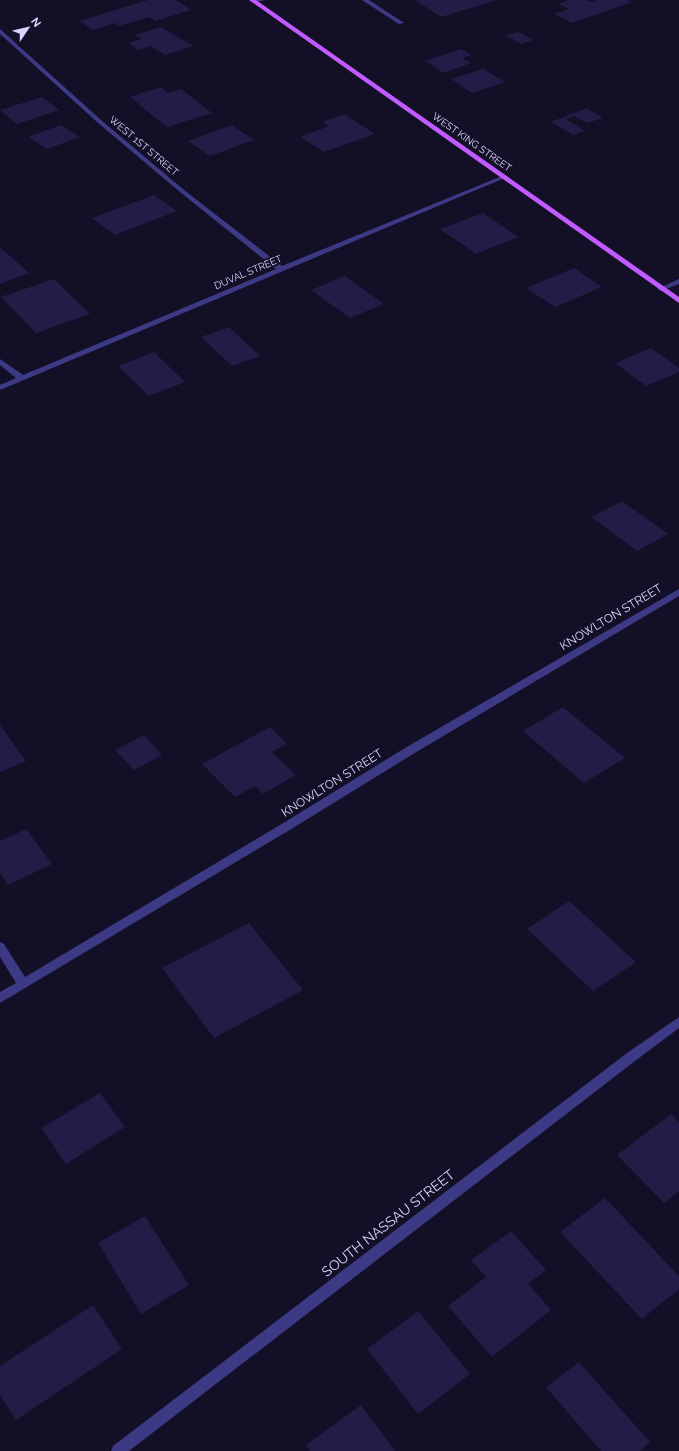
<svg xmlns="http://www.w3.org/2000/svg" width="679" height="1451" font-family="Raleway,sans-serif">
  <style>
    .building { fill: #241b47 }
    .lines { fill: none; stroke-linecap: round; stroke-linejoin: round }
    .minor { fill: #3d3a85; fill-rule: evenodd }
    .major { fill: #c25bff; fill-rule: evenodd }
    .labels { text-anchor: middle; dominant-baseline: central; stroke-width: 4; stroke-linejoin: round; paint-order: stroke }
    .far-street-label { font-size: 10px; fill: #d9d4ff; stroke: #130f26 }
    .street-label { font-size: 12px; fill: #d9d4ff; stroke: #130f26 }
    .near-street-label { font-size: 14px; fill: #d9d4ff; stroke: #130f26 }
  </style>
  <rect width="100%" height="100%" fill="#130f26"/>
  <!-- building -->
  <path class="building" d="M 148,0 L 176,0 L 191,10 L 155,21 L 149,17 L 119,26 L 115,23 L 93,30 L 80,21 Z
    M 415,0 L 497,0 L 441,17 Z
    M 569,0 L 586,0 L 590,2 L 597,0 L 627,0 L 632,2 L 572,23 L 554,14 L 569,9 L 558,4 Z
    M 161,27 L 193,46 L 165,55 L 150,46 L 138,50 L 129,43 L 141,39 L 135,35 Z
    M 518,32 L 533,40 L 521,44 L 506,36 Z
    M 461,49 L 472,55 L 462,58 L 471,63 L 444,73 L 425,61 Z
    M 483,69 L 505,82 L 472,93 L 451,79 Z
    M 161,87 L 168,93 L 181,89 L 212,113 L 167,127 L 130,97 Z
    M 42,97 L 59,110 L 17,124 L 0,110 Z
    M 587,108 L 603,118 L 587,123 L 574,116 L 566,119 L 585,131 L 573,135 L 551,122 Z
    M 344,114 L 375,134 L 324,152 L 300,137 L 329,126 L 322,122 Z
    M 61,125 L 80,137 L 47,149 L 28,137 Z
    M 232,125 L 254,140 L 210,156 L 188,141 Z
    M 154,195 L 177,211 L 115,235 L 92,218 Z
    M 483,213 L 518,237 L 476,254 L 440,229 Z
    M 0,247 L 29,273 L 0,284 Z
    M 574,268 L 602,287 L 555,307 L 526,288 Z
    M 345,276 L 384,304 L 350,318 L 311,290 Z
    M 54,279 L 90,314 L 36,333 L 1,297 Z
    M 229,327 L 260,356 L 232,366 L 201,337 Z
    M 651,348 L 679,368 L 679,372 L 646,386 L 615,363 Z
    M 154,352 L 185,382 L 149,396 L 118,366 Z
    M 622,501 L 668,534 L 637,551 L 591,517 Z
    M 563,707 L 625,758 L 584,783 L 523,731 Z
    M 0,725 L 26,761 L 0,772 Z
    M 270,727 L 287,744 L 272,752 L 296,775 L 263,794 L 255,786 L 235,797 L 202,764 Z
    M 144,735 L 162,755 L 134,770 L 115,750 Z
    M 26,829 L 52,864 L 8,885 L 0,873 L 0,841 Z
    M 569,901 L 636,962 L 593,991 L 527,929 Z
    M 249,923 L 303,990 L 214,1038 L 162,968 Z
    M 100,1093 L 125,1127 L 66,1164 L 41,1128 Z
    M 671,1114 L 679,1122 L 679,1191 L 664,1203 L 617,1155 Z
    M 605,1198 L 679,1276 L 679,1289 L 642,1319 L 560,1232 Z
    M 145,1216 L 189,1285 L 141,1314 L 98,1243 Z
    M 511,1231 L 546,1270 L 528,1284 L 551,1310 L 492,1357 L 448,1306 L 486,1277 L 471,1260 Z
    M 93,1305 L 122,1349 L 16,1420 L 0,1395 L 0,1366 Z
    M 418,1311 L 470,1374 L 418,1414 L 367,1349 Z
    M 579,1362 L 650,1442 L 640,1451 L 601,1451 L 546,1387 Z
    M 361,1405 L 395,1451 L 310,1451 L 306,1445 Z"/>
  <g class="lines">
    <!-- minor -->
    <path class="minor" d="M 255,0 L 265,0 L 253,3 L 253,1 Z
      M 362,0 L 369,0 L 404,23 L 399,24 Z
      M 0,29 L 101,120 L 184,190 L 282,266 L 502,176 L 507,177 L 0,390 L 0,385 L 16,378 L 0,365 L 0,359 L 23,375 L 276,269 L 180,192 L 97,122 L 0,34 Z
      M 679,279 L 679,284 L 661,291 L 657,289 Z
      M 679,589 L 679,596 L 413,754 L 293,828 L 0,1003 L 0,992 L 16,983 L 0,957 L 0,942 L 4,944 L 25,977 L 285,822 L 405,748 Z
      M 679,1017 L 679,1028 L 635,1061 L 129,1451 L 111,1451 L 113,1446 L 627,1053 Z"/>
    <!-- major -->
    <path class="major" d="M 249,0 L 256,0 L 679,297 L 679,303 Z"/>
  </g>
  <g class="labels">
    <!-- far-street labels -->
    <g class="far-street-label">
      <text transform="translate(472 142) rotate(35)">WEST KING STREET</text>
      <text transform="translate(144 146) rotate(40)">WEST 1ST STREET</text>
      <text transform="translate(248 272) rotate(-23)">DUVAL STREET</text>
    </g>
    <!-- street labels -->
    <g class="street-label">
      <text transform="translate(611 617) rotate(-31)">KNOWLTON STREET</text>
      <text transform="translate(332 783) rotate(-32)">KNOWLTON STREET</text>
    </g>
    <!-- near-street labels -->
    <g class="near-street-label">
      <text transform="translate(388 1223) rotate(-38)">SOUTH NASSAU STREET</text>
    </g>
  </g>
  <!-- north arrow -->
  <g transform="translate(28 28) rotate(55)" stroke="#130f26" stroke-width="3" paint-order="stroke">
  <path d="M0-3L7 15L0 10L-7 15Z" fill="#d9d4ff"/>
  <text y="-6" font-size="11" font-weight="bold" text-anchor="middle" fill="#d9d4ff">N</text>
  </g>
</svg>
